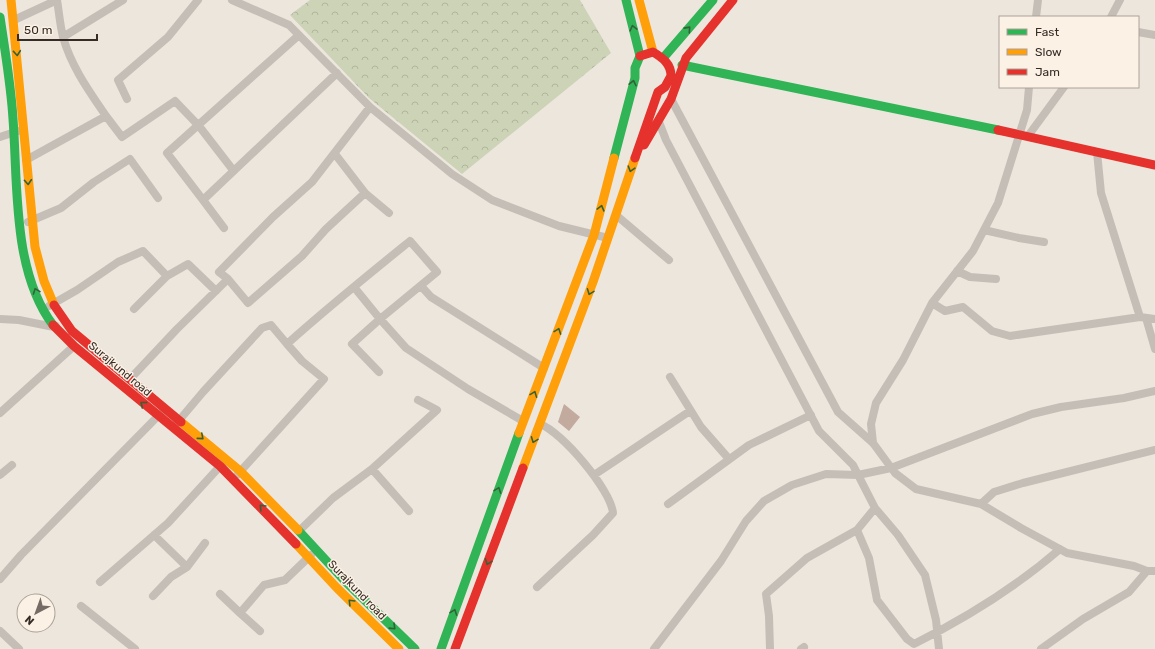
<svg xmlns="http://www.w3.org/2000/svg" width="1155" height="649" font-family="Rubik,sans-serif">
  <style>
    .forest { fill: url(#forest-crowns) }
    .building { fill: #c2aa9e }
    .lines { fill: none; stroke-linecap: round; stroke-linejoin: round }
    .street { stroke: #c5beb7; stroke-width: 8 }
    .fast { stroke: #30b455; stroke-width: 9 }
    .slow { stroke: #ff9f0a; stroke-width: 9 }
    .jam { stroke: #e5322d; stroke-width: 9 }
    .oneway { stroke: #346238 }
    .labels { text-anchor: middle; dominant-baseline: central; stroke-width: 3; stroke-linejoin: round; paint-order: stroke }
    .street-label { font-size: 11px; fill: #362b25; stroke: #fbf1e4 }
  </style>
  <defs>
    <pattern id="forest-crowns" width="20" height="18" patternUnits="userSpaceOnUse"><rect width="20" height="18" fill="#cdd3b6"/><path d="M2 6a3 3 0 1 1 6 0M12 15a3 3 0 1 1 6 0" fill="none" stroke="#b1b59c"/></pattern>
  </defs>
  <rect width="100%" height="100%" fill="#ede6dd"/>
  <!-- forest -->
  <path class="forest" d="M 310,0 L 580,0 L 611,53 L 462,174 L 369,98 L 290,15 Z"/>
  <!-- building -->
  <path class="building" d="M 564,404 L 580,417 L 569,431 L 558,422 Z"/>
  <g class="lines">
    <!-- street -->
    <path class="street" d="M 232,0 L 289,25 L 370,107 L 452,174 L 492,200 L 559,226 L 608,238
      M 1036,17 L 1038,0
      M 1111,17 L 1120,0
      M 14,20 L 57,0
      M 1138,32 L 1155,35
      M 63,37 L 123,0
      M 127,99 L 118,80 L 168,37 L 198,0
      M 671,99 L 838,412 L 873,443 L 895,473 L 916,489 L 981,504 L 1021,528 L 1067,553 L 1134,566 L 1147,571 L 1155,571
      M 106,116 L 122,137 L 175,101 L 199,126 L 233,170
      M 659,122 L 666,140 L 819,431 L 853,465 L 875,508 L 898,535 L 925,575 L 936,620 L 939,649
      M 1028,136 L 1064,87
      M 0,137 L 18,131
      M 1097,152 L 1101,193 L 1140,317
      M 26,160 L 106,116 C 89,91 71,66 63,37 C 60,25 59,12 57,0
      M 365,193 L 389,213
      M 203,200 L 167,153 L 299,35
      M 616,215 L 669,260
      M 28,222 L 61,208 L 94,182 L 130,159 L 158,198
      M 224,228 L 203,200 L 337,73
      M 984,230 L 1019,238 L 1044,242
      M 957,271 L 970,277 L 996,279
      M 228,279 L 248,303 L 302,256 L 326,229 L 365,193 L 335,154
      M 421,286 L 431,297 L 544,368
      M 932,303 L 945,311 L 963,307 L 992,331 L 1010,336 L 1140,317 L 1155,319
      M 49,306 L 77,290 L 118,262 L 143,251 L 167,276 L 188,264 L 216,291
      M 134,309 L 167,276
      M 1146,318 L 1155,349
      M 0,319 L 19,320 L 54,327 L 56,326
      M 379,372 L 352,344 L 380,319 L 406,348 L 468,389 L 523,421
      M 670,377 L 701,427 L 729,459
      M 130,379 L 177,329 L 228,279 L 219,272 L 273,217 L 312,182 L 370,107
      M 0,413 L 74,346
      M 176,424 L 203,392 L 262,328 L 271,325 L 287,344 C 327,308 368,275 410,241 L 437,272 L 380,319 L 354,287
      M 873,443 L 871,424 L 876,403 L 903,360 L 932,303 L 973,251 L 998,203 L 1027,110 L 1029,87
      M 372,469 L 409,511
      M 238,474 L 324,379 L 302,361 L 287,344
      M 0,475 L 12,465
      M 594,475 L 690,411
      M 668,504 L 749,445 L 811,415
      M 981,504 L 994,492 L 1023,483 L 1155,450
      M 857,530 L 869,558 L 877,600 L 907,639 L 914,644 C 966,618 1016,587 1060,549
      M 299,531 L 333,498 L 372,469 L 437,410 L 418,400
      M 154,535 L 187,567 L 205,543
      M 0,579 L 21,555 L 161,413
      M 100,582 L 168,523 L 223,463
      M 537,587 L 593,535 L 613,513 C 611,490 562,432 540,424
      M 220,594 L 240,613
      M 153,596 L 171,577 L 187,567
      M 81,606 L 135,649
      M 0,631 L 19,649
      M 260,631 L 240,613 L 264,585 L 285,580 L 311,555
      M 654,649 L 721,561 L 746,521 L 764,501 L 792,485 L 826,474 L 858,475 L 891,468 L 1032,414 L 1061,407 L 1124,398 L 1155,391
      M 770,649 L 769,616 L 766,594 L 807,558 L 857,530 L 875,508
      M 801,649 L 804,647
      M 1041,649 L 1083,619 L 1129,592 L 1147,571"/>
    <!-- fast -->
    <path class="fast" d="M 0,17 C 5,51 11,85 13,119 C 18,183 12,271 53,325
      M 664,57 L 713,0
      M 682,65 L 998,130
      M 614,158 L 635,78 L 635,68 L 640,56 L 626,0
      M 298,530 L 345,581 L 415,649
      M 441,649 L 519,433"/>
    <!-- slow -->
    <path class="slow" d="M 11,0 L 35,247 L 44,281 L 54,305
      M 639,0 L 653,52
      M 181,422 L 240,471 L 298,530
      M 519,433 L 594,235 L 614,158
      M 523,468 L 593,282 L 635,158
      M 296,544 L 337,588 L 399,649"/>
    <!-- jam -->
    <path class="jam" d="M 998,130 L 1155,165
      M 644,145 L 671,99 L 686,58 L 733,0
      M 635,158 L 658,92 L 665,87 L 671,76 C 671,64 663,58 653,52 L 640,56
      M 54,305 L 72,331 L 181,422
      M 53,325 L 74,346 L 220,466 L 296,544
      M 455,649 L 523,468"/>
  </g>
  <!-- one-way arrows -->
  <defs><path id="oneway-chevron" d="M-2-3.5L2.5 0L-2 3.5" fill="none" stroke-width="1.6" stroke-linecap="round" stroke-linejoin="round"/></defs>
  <g class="oneway">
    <use href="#oneway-chevron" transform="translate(633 28) rotate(-104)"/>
    <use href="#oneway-chevron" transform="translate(688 29) rotate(-48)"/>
    <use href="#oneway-chevron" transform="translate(17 53) rotate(85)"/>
    <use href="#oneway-chevron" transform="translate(633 83) rotate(-78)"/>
    <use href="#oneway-chevron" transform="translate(631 169) rotate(107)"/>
    <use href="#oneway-chevron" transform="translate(28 182) rotate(86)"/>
    <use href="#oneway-chevron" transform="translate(601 208) rotate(-75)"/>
    <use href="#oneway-chevron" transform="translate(36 291) rotate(-110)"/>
    <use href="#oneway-chevron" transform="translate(590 292) rotate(111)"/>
    <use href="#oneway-chevron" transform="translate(558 331) rotate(-70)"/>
    <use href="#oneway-chevron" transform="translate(534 394) rotate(-69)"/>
    <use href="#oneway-chevron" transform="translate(143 404) rotate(-141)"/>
    <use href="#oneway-chevron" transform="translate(201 437) rotate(41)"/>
    <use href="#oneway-chevron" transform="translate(534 440) rotate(111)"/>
    <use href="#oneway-chevron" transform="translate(498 490) rotate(-70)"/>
    <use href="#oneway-chevron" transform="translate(262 507) rotate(-134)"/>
    <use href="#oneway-chevron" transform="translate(488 562) rotate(111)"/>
    <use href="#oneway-chevron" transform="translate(351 602) rotate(-135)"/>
    <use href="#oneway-chevron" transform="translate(454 612) rotate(-70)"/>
    <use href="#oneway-chevron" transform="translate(393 627) rotate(44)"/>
  </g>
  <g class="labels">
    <!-- street labels -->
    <g class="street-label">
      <text transform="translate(120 369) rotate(40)">Surajkund road</text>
      <text transform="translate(357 590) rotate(46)">Surajkund road</text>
    </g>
  </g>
  <!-- legend -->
  <rect x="999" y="16" width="140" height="72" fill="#fbf1e4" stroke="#aca298"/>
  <rect x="1007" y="29" width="20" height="6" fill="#30b455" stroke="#aca298"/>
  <text x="1035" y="36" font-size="12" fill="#362b25">Fast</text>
  <rect x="1007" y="49" width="20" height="6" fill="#ff9f0a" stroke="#aca298"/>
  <text x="1035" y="56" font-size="12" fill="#362b25">Slow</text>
  <rect x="1007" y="69" width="20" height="6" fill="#e5322d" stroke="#aca298"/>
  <text x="1035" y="76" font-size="12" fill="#362b25">Jam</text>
  <!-- north arrow -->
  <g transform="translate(36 613) rotate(221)"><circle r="19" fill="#fbf1e4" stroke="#aca298"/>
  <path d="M0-3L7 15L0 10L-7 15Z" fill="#766c65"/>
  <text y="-6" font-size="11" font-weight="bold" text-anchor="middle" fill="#362b25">N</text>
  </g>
  <!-- scale -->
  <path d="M18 34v6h79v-6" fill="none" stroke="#362b25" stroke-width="2"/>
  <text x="24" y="34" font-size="12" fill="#362b25" stroke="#fbf1e4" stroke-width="3" paint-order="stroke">50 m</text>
</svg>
